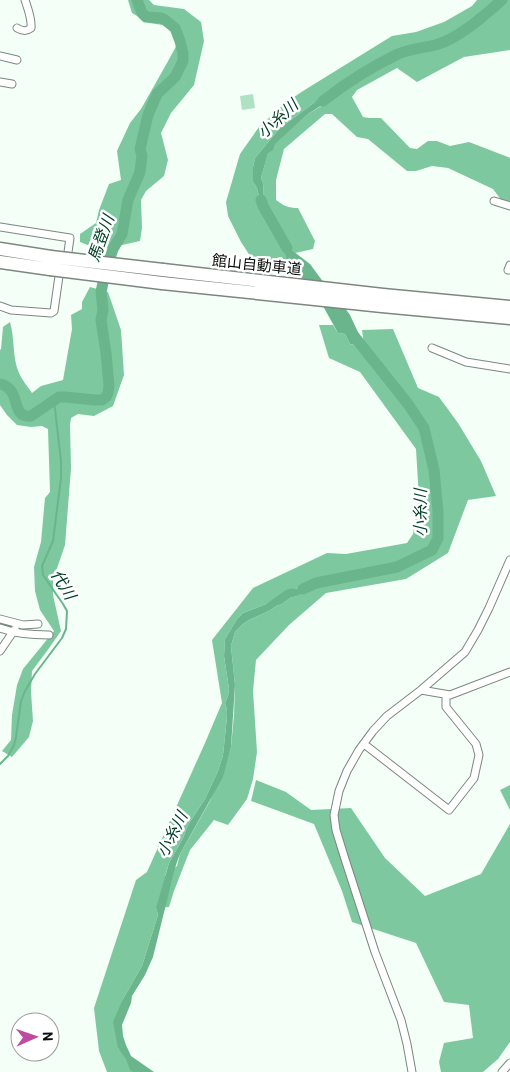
<svg xmlns="http://www.w3.org/2000/svg" width="510" height="1072" font-family="Barlow,'Noto Sans JP',sans-serif">
  <style>
    .green { fill: #aee2c3 }
    .forest { fill: #7ec89f; fill-rule: evenodd }
    .water { fill: #6bb58d }
    .lines { fill: none; stroke-linecap: round; stroke-linejoin: round }
    .stream { stroke: #6bb58d; stroke-width: 2 }
    .river { stroke: #6bb58d; stroke-width: 11 }
    .minor-casing { stroke: #7b877f; stroke-width: 9 }
    .motorway-casing { stroke: #7b877f; stroke-width: 15 }
    .minor { stroke: #fff; stroke-width: 7 }
    .motorway { stroke: #fff; stroke-width: 12 }
    .motorway-bridge-casing { stroke: #7b877f; stroke-width: 15; stroke-linecap: butt }
    .motorway-bridge { stroke: #fff; stroke-width: 12 }
    .labels { text-anchor: middle; dominant-baseline: central; stroke-width: 5; stroke-linejoin: round; paint-order: stroke }
    .street-label { font-size: 15px; fill: #0a0f0c; stroke: #fff }
    .water-label { font-size: 16px; font-style: italic; fill: #014026; stroke: #fff }
  </style>
  <rect width="100%" height="100%" fill="#f4fff8"/>
  <!-- green -->
  <path class="green" d="M 253,94 L 255,108 L 242,110 L 240,96 Z"/>
  <!-- forest -->
  <path class="forest" d="M 128,0 L 149,0 L 154,5 L 184,9 L 201,22 L 204,41 L 194,85 L 171,113 L 161,133 L 168,160 L 164,176 L 146,191 L 141,200 L 142,228 L 140,241 L 100,250 L 80,242 L 80,234 L 96,223 L 99,210 L 109,184 L 121,180 L 117,151 L 130,123 L 141,109 L 167,63 L 180,39 L 170,26 L 149,23 L 132,13 Z
    M 477,0 L 510,0 L 510,50 L 464,57 L 417,82 L 397,68 L 357,90 L 352,97 L 363,117 L 369,118 L 381,118 L 410,148 L 417,149 L 428,141 L 437,141 L 450,146 L 469,142 L 508,157 L 510,158 L 510,202 L 502,201 L 493,189 L 448,168 L 432,166 L 416,171 L 407,171 L 368,139 L 357,137 L 332,114 L 325,114 L 284,149 L 276,180 L 276,200 C 284,206 288,208 298,208 L 315,241 L 313,249 L 295,253 L 289,248 L 280,236 C 279,244 282,247 285,253 C 286,257 287,262 288,266 L 271,273 L 258,268 L 241,242 L 228,216 L 226,202 L 240,154 L 259,127 L 285,103 L 303,91 L 392,36 L 416,32 L 444,22 L 472,6 ZM 315,102 L 326,103 L 308,114 L 274,144 L 268,152 L 261,178 L 263,183 L 264,198 L 267,203 L 262,209 L 257,188 L 253,182 L 253,167 L 255,158 L 279,129 Z
    M 90,287 L 108,292 L 121,330 L 124,375 L 113,406 L 94,416 L 78,414 L 71,418 L 70,425 L 71,468 L 65,545 L 53,580 L 53,595 L 61,631 L 47,651 L 32,671 L 31,692 L 33,721 L 29,737 L 12,757 L 2,751 L 11,740 L 12,715 L 17,685 L 23,669 L 54,631 L 40,610 L 35,591 L 34,567 L 41,542 L 45,498 L 50,492 L 48,429 L 42,426 L 31,427 L 17,425 L 7,415 L 0,405 L 0,350 L 1,349 L 3,327 L 10,322 C 15,339 12,357 19,373 C 22,380 28,387 32,393 L 41,386 L 63,380 L 72,329 L 71,315 L 82,309 L 82,302 Z
    M 319,325 L 333,325 L 338,333 L 345,334 L 350,344 L 357,346 L 364,344 L 362,330 L 393,329 L 418,388 L 439,397 L 458,423 L 481,461 L 496,496 L 468,500 L 448,553 L 406,579 L 326,593 L 289,625 L 256,660 L 253,691 L 257,752 L 253,779 L 247,799 L 228,825 L 214,820 L 190,850 L 174,891 L 169,907 L 156,908 L 158,915 L 142,966 L 123,999 L 118,1048 L 140,1072 L 107,1072 L 99,1051 L 94,1008 L 136,880 L 147,872 L 205,743 L 222,703 L 212,640 L 253,588 L 327,553 L 346,554 L 407,543 L 413,534 L 419,499 L 416,449 L 360,372 L 329,358 ZM 293,588 L 299,589 L 300,593 L 297,596 L 290,598 L 282,604 L 276,606 L 269,611 L 249,620 L 243,624 L 235,632 L 231,646 L 235,685 L 234,715 L 231,747 L 227,760 L 210,801 L 180,854 L 177,866 L 165,876 L 169,863 L 183,838 L 188,825 L 205,799 L 218,771 L 223,755 L 227,717 L 227,710 L 225,703 L 228,696 L 229,689 L 224,656 L 225,639 L 237,619 L 243,613 L 266,604 Z
    M 256,780 L 286,792 L 311,810 L 351,808 L 385,858 L 425,896 L 481,874 L 510,824 L 510,1042 L 498,1059 L 483,1072 L 441,1072 L 439,1062 L 444,1043 L 473,1038 L 469,1005 L 444,1002 L 416,943 L 352,922 L 342,891 L 314,824 L 251,801 Z
    M 510,785 L 510,810 L 500,790 Z"/>
  <!-- water -->
  <path class="water" d="M 331,89 L 335,92 L 325,103 L 308,114 L 275,144 L 273,150 L 268,153 L 261,178 L 263,183 L 264,198 L 267,203 L 269,212 L 267,214 L 264,212 L 262,209 L 257,188 L 253,182 L 253,167 L 255,158 L 279,129 L 315,102 Z
    M 280,236 L 289,248 L 310,264 L 324,283 L 305,281 L 295,271 L 288,266 L 285,254 L 281,248 Z
    M 323,306 L 345,308 L 350,315 L 364,345 L 363,347 L 350,344 L 345,334 L 338,333 Z
    M 316,583 L 311,587 L 297,596 L 290,598 L 282,604 L 276,606 L 269,611 L 249,620 L 243,624 L 235,632 L 231,646 L 235,685 L 231,747 L 223,777 L 180,854 C 176,864 173,874 171,884 L 153,957 L 145,975 L 132,996 L 131,1003 L 122,1025 L 123,1036 L 126,1045 L 131,1056 L 154,1072 L 133,1072 L 130,1070 L 126,1059 L 118,1048 L 113,1022 L 123,999 L 142,966 L 158,915 L 156,908 L 169,863 L 183,838 L 188,825 L 205,799 L 218,771 L 223,755 L 227,717 L 227,710 L 225,703 L 228,696 L 229,689 L 224,656 L 225,639 L 237,619 L 243,613 L 266,604 L 286,590 L 293,588 L 299,589 Z"/>
  <g class="lines">
    <!-- stream -->
    <path class="stream" d="M 0,764 L 8,756 L 14,745 L 16,737 L 21,701 L 25,691 L 35,674 L 62,638 L 66,629 L 67,611 L 63,604 L 43,575 L 42,566 L 53,541 L 61,478 L 61,461 L 54,400"/>
    <!-- river -->
    <path class="river" d="M 323,101 C 346,83 371,67 398,54 C 410,49 423,48 435,45 C 457,40 485,15 502,0
      M 261,200 L 263,206 L 287,248
      M 0,384 C 22,388 10,419 31,416 L 59,397 L 65,397 L 95,400 L 102,400 L 106,397 L 108,393 L 109,386 L 106,353 L 101,320 L 103,310 L 101,292 L 105,273 L 113,249 L 122,234 L 128,200 L 140,172 L 142,156 L 140,149 L 148,115 L 157,94 L 175,77 L 183,61 L 183,53 L 180,41 L 175,28 L 165,20 L 161,18 L 146,17 L 142,13 L 137,0
      M 303,589 L 316,583 L 397,567 L 432,550 L 438,538 L 438,512 L 434,470 L 424,428 L 408,404 L 354,336"/>
    <!-- minor casing -->
    <g class="minor-casing">
      <path id="minor" d="M 17,28 C 22,31 26,32 31,28 C 32,19 28,9 25,0
        M 0,56 L 17,60
        M 0,82 L 12,84
        M 494,201 L 510,206
        M 0,227 L 70,238 L 68,252
        M 510,265 L 508,270 L 510,270
        M 0,306 L 11,310 L 51,313 L 54,311 L 59,276
        M 432,348 L 466,362 L 510,369
        M 0,619 L 23,625 L 38,624
        M 0,628 C 16,634 32,635 49,635
        M 0,651 L 15,629
        M 421,690 L 450,695 L 510,672
        M 364,744 L 449,810 L 474,778 L 479,755 L 476,744 L 446,707 L 446,695
        M 412,1072 L 407,1044 L 401,1020 L 375,952 L 344,856 L 336,830 L 334,815 L 339,791 L 347,771 L 359,750 L 373,731 L 387,716 L 421,690 L 465,652 L 478,630 L 489,608 L 510,560
        M 502,1072 L 510,1063"/>
    </g>
    <!-- motorway casing -->
    <g class="motorway-casing">
      <path id="motorway" d="M 0,249 L 51,257
        M 0,262 L 50,269
        M 163,270 L 383,295 L 510,307
        M 162,283 L 382,306 L 510,318"/>
    </g>
    <!-- minor -->
    <use href="#minor" class="minor"/>
    <!-- motorway -->
    <use href="#motorway" class="motorway"/>
    <!-- motorway-bridge casing -->
    <g class="motorway-bridge-casing">
      <path id="motorway-bridge" d="M 51,257 L 163,270
        M 50,269 L 162,283"/>
    </g>
    <!-- motorway-bridge -->
    <use href="#motorway-bridge" class="motorway-bridge"/>
  </g>
  <g class="labels">
    <!-- street labels -->
    <g class="street-label">
      <text transform="translate(257 264) rotate(6)">館山自動車道</text>
    </g>
    <!-- water labels -->
    <g class="water-label">
      <text transform="translate(277 118) rotate(-42)">小糸川</text>
      <text transform="translate(100 238) rotate(-70)">馬登川</text>
      <text transform="translate(419 513) rotate(-90)">小糸川</text>
      <text transform="translate(64 584) rotate(59)">代川</text>
      <text transform="translate(171 834) rotate(-63)">小糸川</text>
    </g>
  </g>
  <!-- north arrow -->
  <g transform="translate(35 1037) rotate(88)"><circle r="24" fill="#ffffff" stroke="#9d9f9e"/>
  <path d="M0-4L9 19L0 12L-9 19Z" fill="#bf4aa2"/>
  <text y="-8" font-size="14" font-weight="bold" text-anchor="middle" fill="#0a0f0c">N</text>
  </g>
</svg>
